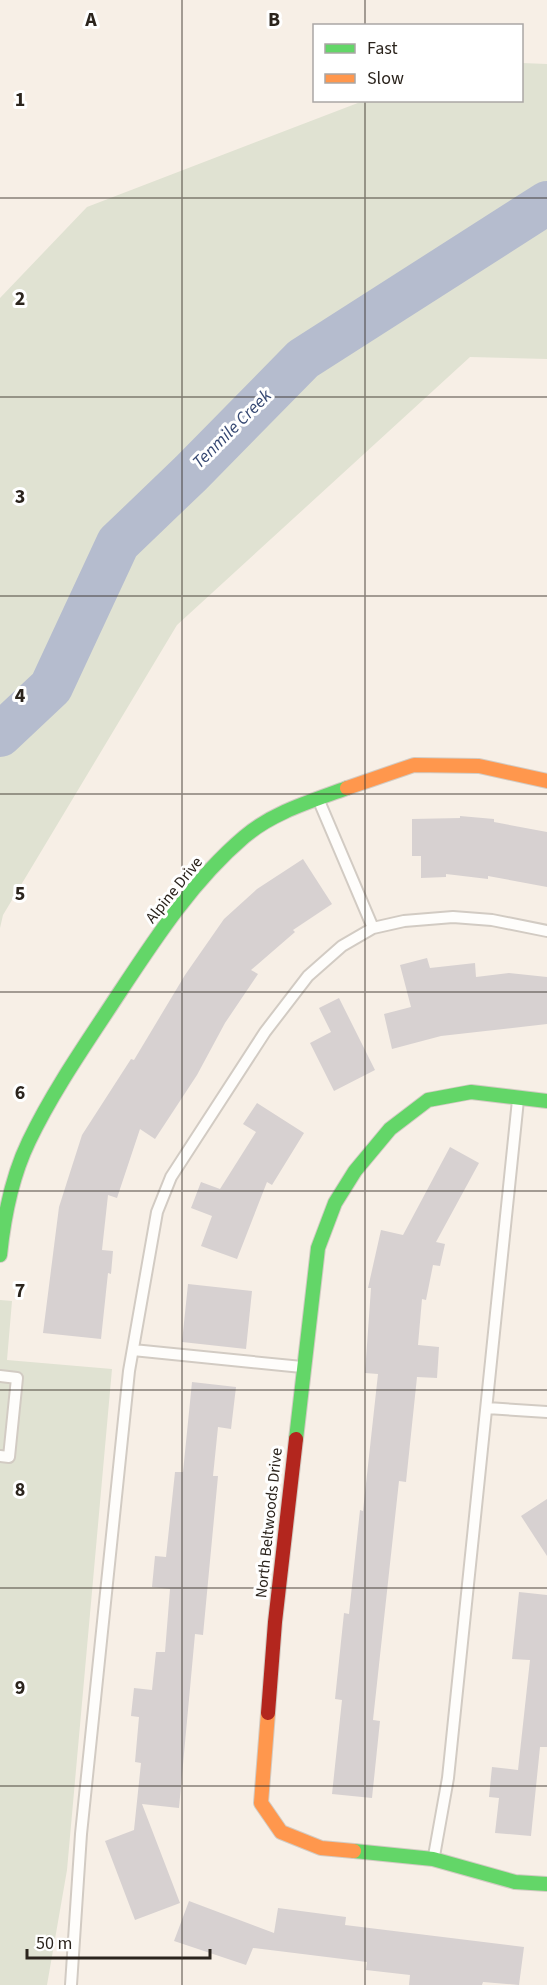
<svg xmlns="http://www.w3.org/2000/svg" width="547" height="1985" font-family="'Source Sans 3',sans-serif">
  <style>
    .green { fill: #e0e2d2 }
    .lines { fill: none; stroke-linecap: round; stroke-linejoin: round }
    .river { stroke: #b5bcce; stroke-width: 44 }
    .building { fill: #d7d1d1 }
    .lane-casing { stroke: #d2cbc3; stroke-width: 14 }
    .fast-casing { stroke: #d2cbc3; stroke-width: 16 }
    .slow-casing { stroke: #d2cbc3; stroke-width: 16 }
    .jam-casing { stroke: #d2cbc3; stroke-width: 16 }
    .lane { stroke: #fefdfb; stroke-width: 10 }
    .fast { stroke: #63d668; stroke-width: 14 }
    .slow { stroke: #ff974d; stroke-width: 14 }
    .jam { stroke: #b3261e; stroke-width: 14 }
    .grid { fill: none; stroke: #2b241d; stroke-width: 1.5; stroke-opacity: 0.55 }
    .labels { text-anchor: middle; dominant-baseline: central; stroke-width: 6; stroke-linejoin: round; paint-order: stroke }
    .street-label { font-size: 16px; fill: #2b241d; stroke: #fff }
    .water-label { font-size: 18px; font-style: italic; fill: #364872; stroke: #fff }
    .grid-label { font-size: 20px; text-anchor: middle; font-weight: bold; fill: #2b241d; stroke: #fff; stroke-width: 6; stroke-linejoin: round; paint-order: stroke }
  </style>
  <rect width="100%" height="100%" fill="#f7efe6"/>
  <!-- green -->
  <path class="green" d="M 522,63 L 547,64 L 547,359 L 470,357 L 177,625 L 3,915 L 0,928 L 0,298 L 87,207 L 363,101 L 522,100 Z
    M 0,1300 L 12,1301 L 7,1360 L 112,1369 L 67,1870 L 47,1985 L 0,1985 Z"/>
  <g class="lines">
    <!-- river -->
    <path class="river" d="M 0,735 L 51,687 L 118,543 L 191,473 L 303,359 L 547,203"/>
  </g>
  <!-- building -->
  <path class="building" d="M 460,816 L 494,819 L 494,822 L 547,832 L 547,887 L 488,876 L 488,879 L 446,874 L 446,877 L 421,878 L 421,856 L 412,856 L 412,819 L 460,818 Z
    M 303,859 L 332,904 L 293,930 L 295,932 L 251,970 L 258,974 L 225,1023 L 197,1075 L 155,1139 L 140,1129 L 117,1198 L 108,1195 L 102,1250 L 113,1251 L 111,1274 L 108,1273 L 101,1339 L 43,1333 L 59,1207 L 82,1135 L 131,1059 L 134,1060 L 185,975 L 224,919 L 257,889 Z
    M 427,958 L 430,968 L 475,963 L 476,977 L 509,973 L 547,977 L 547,1024 L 441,1036 L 392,1049 L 384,1014 L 411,1007 L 400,965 Z
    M 339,998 L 375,1070 L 334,1091 L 310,1043 L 331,1032 L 319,1008 Z
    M 257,1103 L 304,1133 L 272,1185 L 267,1182 L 237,1259 L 201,1246 L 212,1216 L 191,1208 L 201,1182 L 220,1189 L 256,1132 L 243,1124 Z
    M 450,1147 L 479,1163 L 436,1242 L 445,1244 L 440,1266 L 433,1265 L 426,1300 L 422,1299 L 418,1345 L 439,1347 L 437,1378 L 417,1377 L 406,1482 L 399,1481 L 373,1720 L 380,1721 L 372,1798 L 332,1794 L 342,1700 L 335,1699 L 344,1613 L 349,1614 L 360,1510 L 363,1511 L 378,1374 L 365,1373 L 371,1288 L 368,1288 L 381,1230 L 403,1235 Z
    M 188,1284 L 252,1291 L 246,1349 L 182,1342 Z
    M 192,1382 L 236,1387 L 231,1429 L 218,1427 L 213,1476 L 218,1476 L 203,1635 L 195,1634 L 179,1808 L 142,1804 L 180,1903 L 135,1920 L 105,1841 L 134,1830 L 141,1763 L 135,1762 L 139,1717 L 131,1716 L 134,1688 L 152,1690 L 156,1652 L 165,1652 L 170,1589 L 152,1587 L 155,1556 L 166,1557 L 175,1472 L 183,1472 Z
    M 547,1499 L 547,1556 L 521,1516 Z
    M 519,1592 L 547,1595 L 547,1747 L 540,1747 L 531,1836 L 495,1833 L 499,1798 L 489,1797 L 492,1767 L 518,1770 L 530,1660 L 512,1659 Z
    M 189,1901 L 274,1933 L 278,1908 L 346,1917 L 345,1925 L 524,1947 L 519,1985 L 483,1982 L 482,1985 L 409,1985 L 410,1975 L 366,1970 L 367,1962 L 253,1948 L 246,1965 L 174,1941 Z"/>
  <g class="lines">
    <!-- lane casing -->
    <g class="lane-casing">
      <path id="lane" d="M 319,801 L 373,928
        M 133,1350 L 302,1367
        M 0,1376 L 17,1378 L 9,1457 L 0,1456
        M 487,1408 L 547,1412
        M 434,1856 L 448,1778 L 518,1100
        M 71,1985 L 81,1834 L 129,1371 L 157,1212 L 171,1177 L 265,1032 L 308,976 L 342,946 L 373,928 L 404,921 L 453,917 L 492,920 L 547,931"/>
    </g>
    <!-- fast casing -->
    <g class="fast-casing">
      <path id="fast" d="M 0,1255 C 4,1216 12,1176 29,1141 C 52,1093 83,1048 112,1004 C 151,945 190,883 244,837 C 273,812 312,801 347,788
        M 296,1439 L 318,1248 L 335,1203 L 355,1171 L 390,1129 L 428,1100 L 471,1092 L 547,1101
        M 354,1851 L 433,1859 L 515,1882 L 547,1884"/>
    </g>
    <!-- slow casing -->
    <g class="slow-casing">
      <path id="slow" d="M 347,788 L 414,765 L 479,766 L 547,781
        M 268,1713 L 261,1803 L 281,1832 L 321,1848 L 354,1851"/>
    </g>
    <!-- jam casing -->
    <g class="jam-casing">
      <path id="jam" d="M 268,1713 L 275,1622 L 296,1439"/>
    </g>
    <!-- lane -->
    <use href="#lane" class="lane"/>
    <!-- fast -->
    <use href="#fast" class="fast"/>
    <!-- slow -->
    <use href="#slow" class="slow"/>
    <!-- jam -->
    <use href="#jam" class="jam"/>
  </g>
  <!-- grid -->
  <path class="grid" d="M 182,0 L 182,1985M 365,0 L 365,26M 365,100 L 365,1985M 0,198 L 547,198M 0,397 L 547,397M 0,596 L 547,596M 0,794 L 547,794M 0,992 L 547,992M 0,1191 L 547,1191M 0,1390 L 547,1390M 0,1588 L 547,1588M 0,1786 L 547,1786"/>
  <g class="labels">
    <!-- street labels -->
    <g class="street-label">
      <text transform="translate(174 890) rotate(-51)">Alpine Drive</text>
      <text transform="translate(269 1523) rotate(-84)">North Beltwoods Drive</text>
    </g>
    <!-- water labels -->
    <g class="water-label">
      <text transform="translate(232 429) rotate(-45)">Tenmile Creek</text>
    </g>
  </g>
  <g class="grid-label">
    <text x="91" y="26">A</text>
    <text x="274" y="26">B</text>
    <text x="20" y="106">1</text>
    <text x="20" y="305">2</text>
    <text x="20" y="503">3</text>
    <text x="20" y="702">4</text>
    <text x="20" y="900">5</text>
    <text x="20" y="1099">6</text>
    <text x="20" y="1297">7</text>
    <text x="20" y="1496">8</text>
    <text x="20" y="1694">9</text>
  </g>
  <!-- legend -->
  <rect x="313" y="24" width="210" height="78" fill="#ffffff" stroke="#aaa7a5" stroke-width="1.5"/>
  <rect x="325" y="44" width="30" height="9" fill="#63d668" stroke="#aaa7a5" stroke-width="1.5"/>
  <text x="367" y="54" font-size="18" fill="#2b241d">Fast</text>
  <rect x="325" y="74" width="30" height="9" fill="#ff974d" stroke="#aaa7a5" stroke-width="1.5"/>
  <text x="367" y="84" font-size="18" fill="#2b241d">Slow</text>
  <!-- scale -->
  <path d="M27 1949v9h183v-9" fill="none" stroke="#2b241d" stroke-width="3"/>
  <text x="36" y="1949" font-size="18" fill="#2b241d" stroke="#ffffff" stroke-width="4.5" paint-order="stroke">50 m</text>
</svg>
